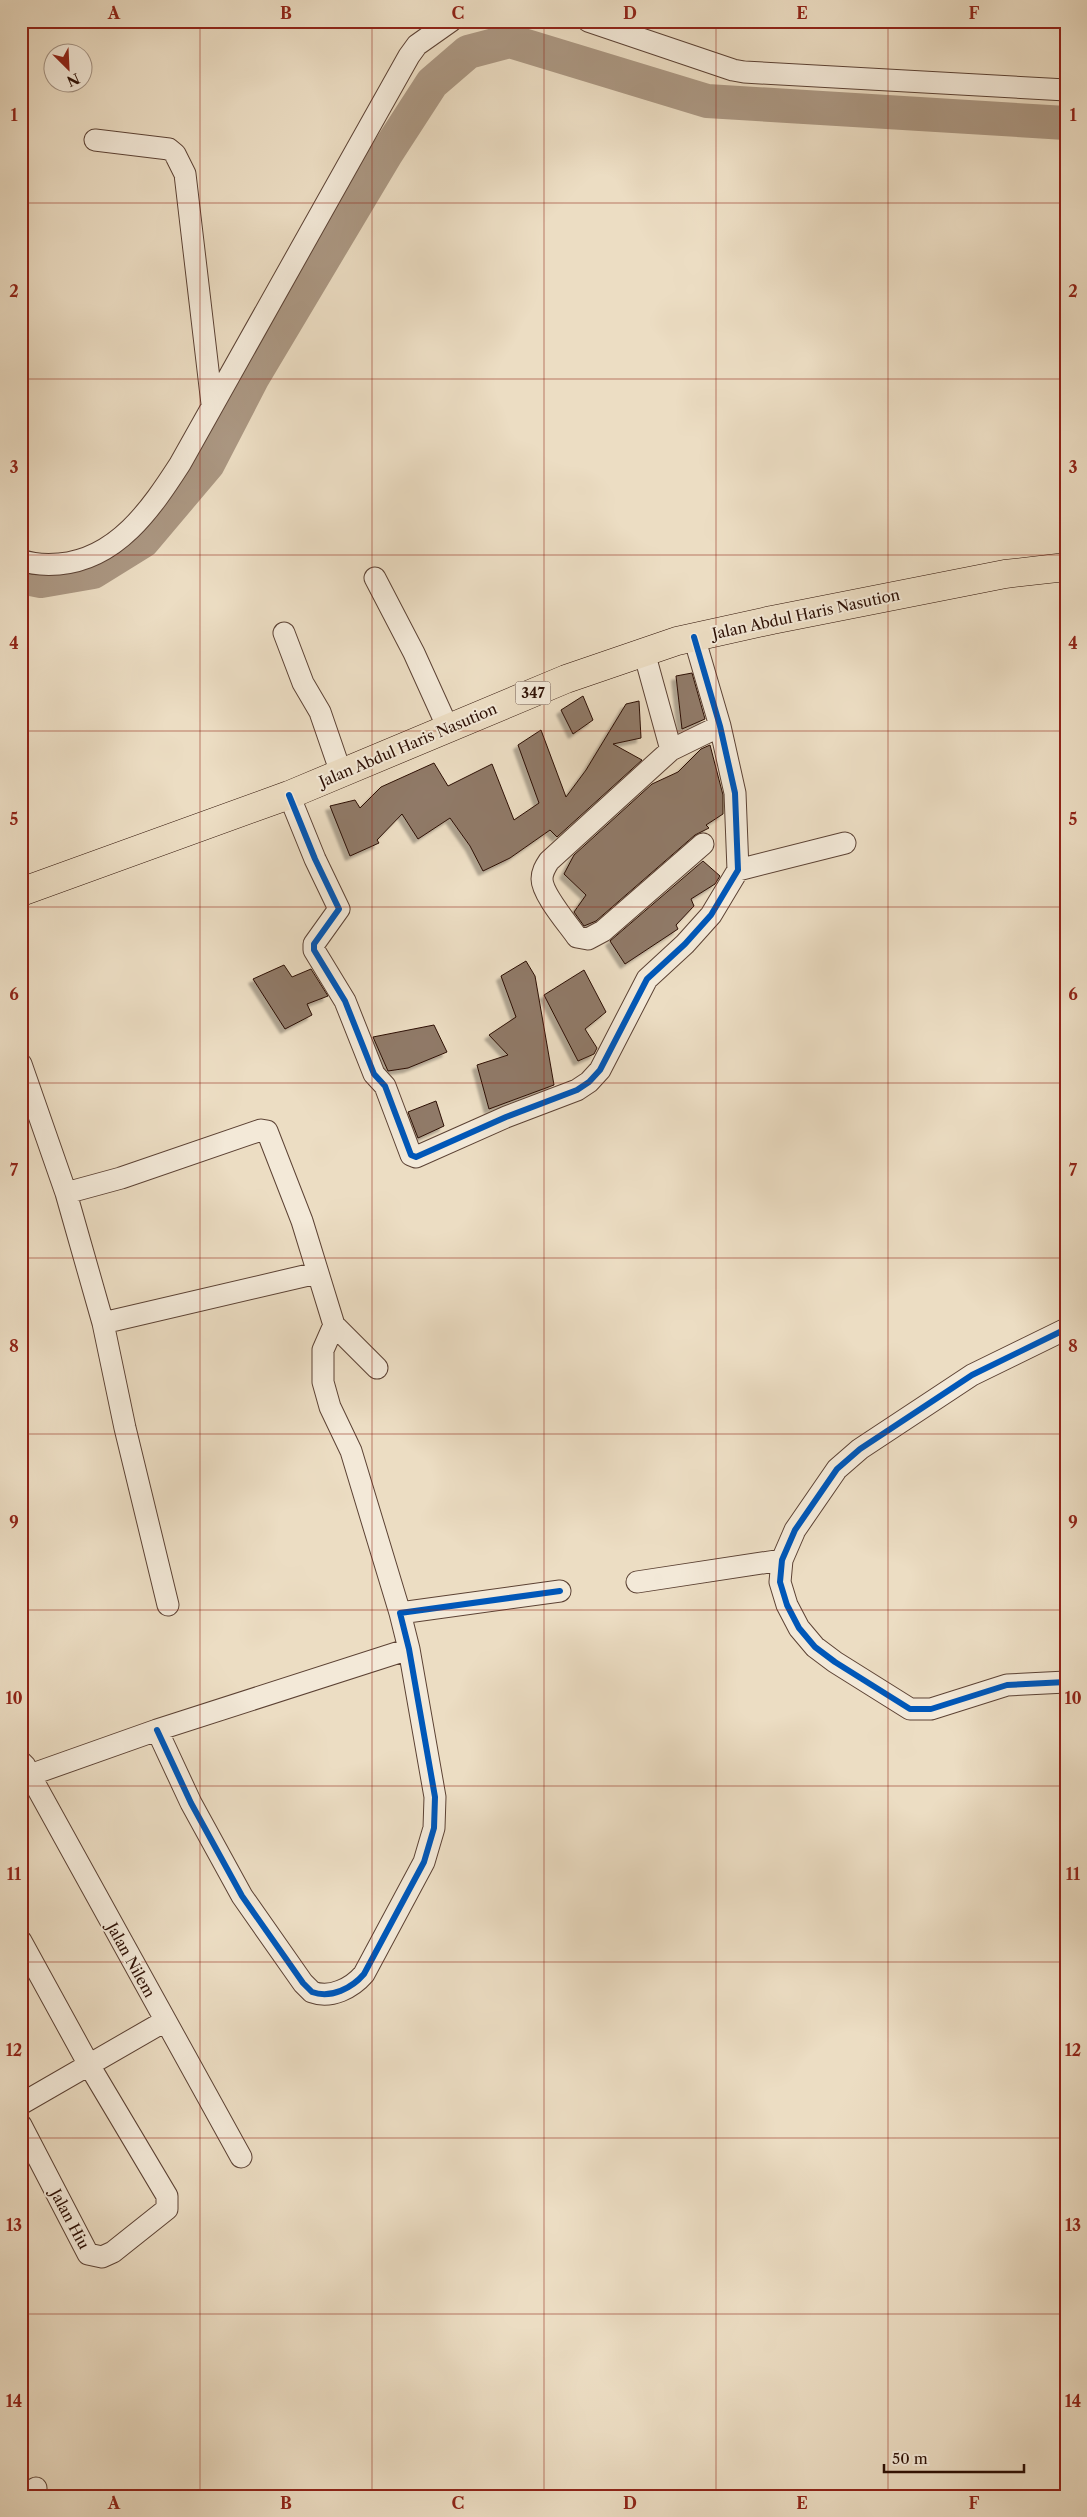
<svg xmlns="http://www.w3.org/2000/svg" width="1087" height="2517" font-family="'Libre Caslon Text',serif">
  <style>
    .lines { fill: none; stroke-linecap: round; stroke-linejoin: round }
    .river { stroke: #ab9782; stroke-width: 34 }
    .building { fill: #907a67; stroke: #2c0f04; filter: url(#shadow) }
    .street-casing { stroke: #5c4234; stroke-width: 23 }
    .primary-casing { stroke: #2c0f04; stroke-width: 29 }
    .street { stroke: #f3e9d8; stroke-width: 21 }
    .primary { stroke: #ecddc3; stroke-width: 28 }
    .cycleway-casing { stroke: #f3e9d8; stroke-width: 9 }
    .cycleway { stroke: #0057b8; stroke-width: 6 }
    .grid { fill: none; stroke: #8f2418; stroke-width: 1; stroke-opacity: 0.55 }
    .labels { text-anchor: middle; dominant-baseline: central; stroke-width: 4; stroke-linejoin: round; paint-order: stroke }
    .shield { fill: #f3e9d8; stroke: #685044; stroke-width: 1 }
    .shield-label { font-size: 14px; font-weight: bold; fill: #2c0f04 }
    .street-label { font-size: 15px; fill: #2c0f04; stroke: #f3e9d8 }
    .neatline { fill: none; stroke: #8f2418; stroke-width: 2 }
    .grid-label { font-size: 16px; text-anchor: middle; font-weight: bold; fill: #8f2418 }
  </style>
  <defs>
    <filter id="shadow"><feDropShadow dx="-4.5" dy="4.5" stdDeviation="1" flood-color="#0004"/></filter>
  </defs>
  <rect width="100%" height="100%" fill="#ecddc3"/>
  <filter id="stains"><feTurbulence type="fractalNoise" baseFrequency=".004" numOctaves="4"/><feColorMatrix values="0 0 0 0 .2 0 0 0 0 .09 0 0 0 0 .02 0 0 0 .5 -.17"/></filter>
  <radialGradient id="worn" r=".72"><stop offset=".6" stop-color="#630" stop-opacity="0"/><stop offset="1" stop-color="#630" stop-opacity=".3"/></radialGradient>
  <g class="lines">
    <!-- river -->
    <path class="river" d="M 21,577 L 41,581 L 93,572 L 143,541 L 208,464 L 253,377 L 386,154 L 432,83 L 468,52 L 510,41 L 707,101 L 1066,123"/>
  </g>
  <!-- building -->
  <path class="building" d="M 692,673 L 705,719 L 682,729 L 676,676 Z
    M 583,696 L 593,720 L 573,734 L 561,710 Z
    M 639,701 L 641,738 L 613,744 L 642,760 L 557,837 L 550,830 L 510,858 L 483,871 L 470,846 L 450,818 L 418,839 L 402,814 L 377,840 L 379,843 L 350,856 L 330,806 L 355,800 L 360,808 L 381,787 L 434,763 L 448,786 L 492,764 L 514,820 L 539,803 L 518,745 L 541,730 L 566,797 L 586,770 L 626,704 Z
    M 710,745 L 723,795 L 723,814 L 706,825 L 709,828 L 695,835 L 596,921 L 584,926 L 574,912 L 586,895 L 564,874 L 574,855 L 652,784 L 678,772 L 701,749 Z
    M 703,861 L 720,876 L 715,884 L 691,899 L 694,906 L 676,925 L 678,929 L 625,964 L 610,941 Z
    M 526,961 L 535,976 L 554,1085 L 489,1109 L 477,1065 L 508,1055 L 489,1035 L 516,1017 L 501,976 Z
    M 284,965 L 292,977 L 311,969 L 328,996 L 307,1004 L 312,1015 L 285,1029 L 253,979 Z
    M 584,970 L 606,1012 L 585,1029 L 597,1048 L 594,1054 L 578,1061 L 544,995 Z
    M 434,1025 L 447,1052 L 408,1068 L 388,1071 L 373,1037 Z
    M 436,1101 L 444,1126 L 418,1138 L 408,1112 Z"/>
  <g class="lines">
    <!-- street casing -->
    <g class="street-casing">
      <path id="street" d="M 588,21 L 733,70 L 744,72 L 1066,90
        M 95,140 L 169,149 L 175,154 L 185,174 L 212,404
        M 21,560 C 34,565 46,565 59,564 C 117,559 151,509 180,464 L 409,56 L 417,45 L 451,21
        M 375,578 L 414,653 L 448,728
        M 284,633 L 303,683 L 320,712 L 341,773
        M 644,652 L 671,750
        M 289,795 L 315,859 L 339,909 L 314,944 L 314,950 L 345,1001 L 374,1074 L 385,1086 L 411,1155 L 416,1157 L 506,1117 L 577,1090 L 589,1082 L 600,1070 L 647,979 L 685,944 L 711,915 L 738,870 L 735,793 L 720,726 L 694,637
        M 703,844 L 603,931 L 588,939 L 577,937 C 568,924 542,894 542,879 C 542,872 545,867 549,861 L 661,759 L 671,750 L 720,726
        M 738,870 L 845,843
        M 21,1064 L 66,1193 L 121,1178 L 261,1130 L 267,1131 L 302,1221 L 334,1325 L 377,1368
        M 66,1193 L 103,1323 L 125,1428 L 168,1605
        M 103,1323 L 317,1273
        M 334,1325 L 323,1350 L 323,1382 L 330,1407 L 351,1451 L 400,1613
        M 1066,1329 L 972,1375 L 860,1449 L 837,1469 L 795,1530 L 782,1560 L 780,1582 L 787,1605 L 799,1628 L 815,1647 L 835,1662 L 910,1709 L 931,1709 L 1007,1685 L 1066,1682
        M 637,1582 L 782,1560
        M 157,1730 L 191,1803 L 242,1896 L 303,1983 L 312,1992 C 331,1999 352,1988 364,1974 L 424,1862 L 434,1828 L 435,1797 L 409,1649 L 400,1613 L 560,1591
        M 21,1762 L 25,1766 L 241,2157
        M 30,1775 L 157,1730 L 409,1649
        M 21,1941 L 89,2065 L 167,2196 L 167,2209 L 113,2252 L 102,2257 L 88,2254 L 21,2125
        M 21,2104 L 165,2021
        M 22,2496 L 36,2488"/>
    </g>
    <!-- primary casing -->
    <g class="primary-casing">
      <path id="primary" d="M 21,892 L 289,795 L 566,679 L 677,641 L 772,620 L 1005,574 L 1066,567"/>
    </g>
    <!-- street -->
    <use href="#street" class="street"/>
    <!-- primary -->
    <use href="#primary" class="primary"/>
    <!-- cycleway casing -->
    <g class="cycleway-casing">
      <path id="cycleway" d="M 289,795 L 315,859 L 339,909 L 314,944 L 314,950 L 345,1001 L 374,1074 L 385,1086 L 411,1155 L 416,1157 L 506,1117 L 577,1090 L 589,1082 L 600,1070 L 647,979 L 685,944 L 711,915 L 738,870 L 735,793 L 720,726 L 694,637
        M 1066,1329 L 972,1375 L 860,1449 L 837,1469 L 795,1530 L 782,1560 L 780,1582 L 787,1605 L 799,1628 L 815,1647 L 835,1662 L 910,1709 L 931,1709 L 1007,1685 L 1066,1682
        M 157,1730 L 191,1803 L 242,1896 L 303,1983 L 312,1992 C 331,1999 352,1988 364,1974 L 424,1862 L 434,1828 L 435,1797 L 409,1649 L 400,1613 L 560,1591"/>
    </g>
    <!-- cycleway -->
    <use href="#cycleway" class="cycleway"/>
  </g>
  <!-- grid -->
  <path class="grid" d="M 200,21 L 200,2496M 372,21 L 372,2496M 544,21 L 544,2496M 716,21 L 716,2496M 888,21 L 888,2496M 21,203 L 1066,203M 21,379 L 1066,379M 21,555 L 1066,555M 21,731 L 1066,731M 21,907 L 1066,907M 21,1083 L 1066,1083M 21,1258 L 1066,1258M 21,1434 L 1066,1434M 21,1610 L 1066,1610M 21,1786 L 1066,1786M 21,1962 L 1066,1962M 21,2138 L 1066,2138M 21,2314 L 1066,2314"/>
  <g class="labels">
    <!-- shield labels -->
    <rect class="shield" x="515.5" y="681.5" width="35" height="23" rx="4"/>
    <g class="shield-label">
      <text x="533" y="693">347</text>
    </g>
    <!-- street labels -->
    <g class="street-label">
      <text transform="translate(806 614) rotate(-12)">Jalan Abdul Haris Nasution</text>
      <text transform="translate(408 745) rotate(-23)">Jalan Abdul Haris Nasution</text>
      <text transform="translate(131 1960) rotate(61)">Jalan Nilem</text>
      <text transform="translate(70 2219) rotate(62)">Jalan Hiu</text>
    </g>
  </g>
  <!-- margin -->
  <rect width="1087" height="2517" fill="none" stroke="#ecddc3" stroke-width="55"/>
  <!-- north arrow -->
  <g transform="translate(68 68) rotate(156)"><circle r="24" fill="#f3e9d8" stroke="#a39283"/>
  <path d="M0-4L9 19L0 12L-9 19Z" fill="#8f2418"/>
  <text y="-8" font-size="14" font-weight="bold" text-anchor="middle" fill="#2c0f04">N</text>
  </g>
  <!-- scale -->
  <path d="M884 2464v8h140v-8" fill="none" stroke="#2c0f04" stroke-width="2.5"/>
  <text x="892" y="2464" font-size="15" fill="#2c0f04" stroke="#f3e9d8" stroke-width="4" paint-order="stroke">50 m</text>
  <rect x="28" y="28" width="1032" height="2462" class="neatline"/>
  <g class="grid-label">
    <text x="114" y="19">A</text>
    <text x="286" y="19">B</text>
    <text x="458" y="19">C</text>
    <text x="630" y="19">D</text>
    <text x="802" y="19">E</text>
    <text x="974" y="19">F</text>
    <text x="14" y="121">1</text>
    <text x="1073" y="121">1</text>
    <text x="14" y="297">2</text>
    <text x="1073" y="297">2</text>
    <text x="14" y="473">3</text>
    <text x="1073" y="473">3</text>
    <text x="14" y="649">4</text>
    <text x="1073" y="649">4</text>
    <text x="14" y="825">5</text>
    <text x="1073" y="825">5</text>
    <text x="14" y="1000">6</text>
    <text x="1073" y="1000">6</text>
    <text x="14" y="1176">7</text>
    <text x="1073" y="1176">7</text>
    <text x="14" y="1352">8</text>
    <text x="1073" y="1352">8</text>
    <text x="14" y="1528">9</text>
    <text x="1073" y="1528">9</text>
    <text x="14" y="1704">10</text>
    <text x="1073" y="1704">10</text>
    <text x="14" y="1880">11</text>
    <text x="1073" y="1880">11</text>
    <text x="14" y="2056">12</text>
    <text x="1073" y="2056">12</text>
    <text x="14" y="2231">13</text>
    <text x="1073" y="2231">13</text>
    <text x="14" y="2407">14</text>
    <text x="1073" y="2407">14</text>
    <text x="114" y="2509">A</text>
    <text x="286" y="2509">B</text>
    <text x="458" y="2509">C</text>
    <text x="630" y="2509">D</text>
    <text x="802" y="2509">E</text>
    <text x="974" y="2509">F</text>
  </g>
  <rect width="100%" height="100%" filter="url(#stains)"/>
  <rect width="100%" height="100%" fill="url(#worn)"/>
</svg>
